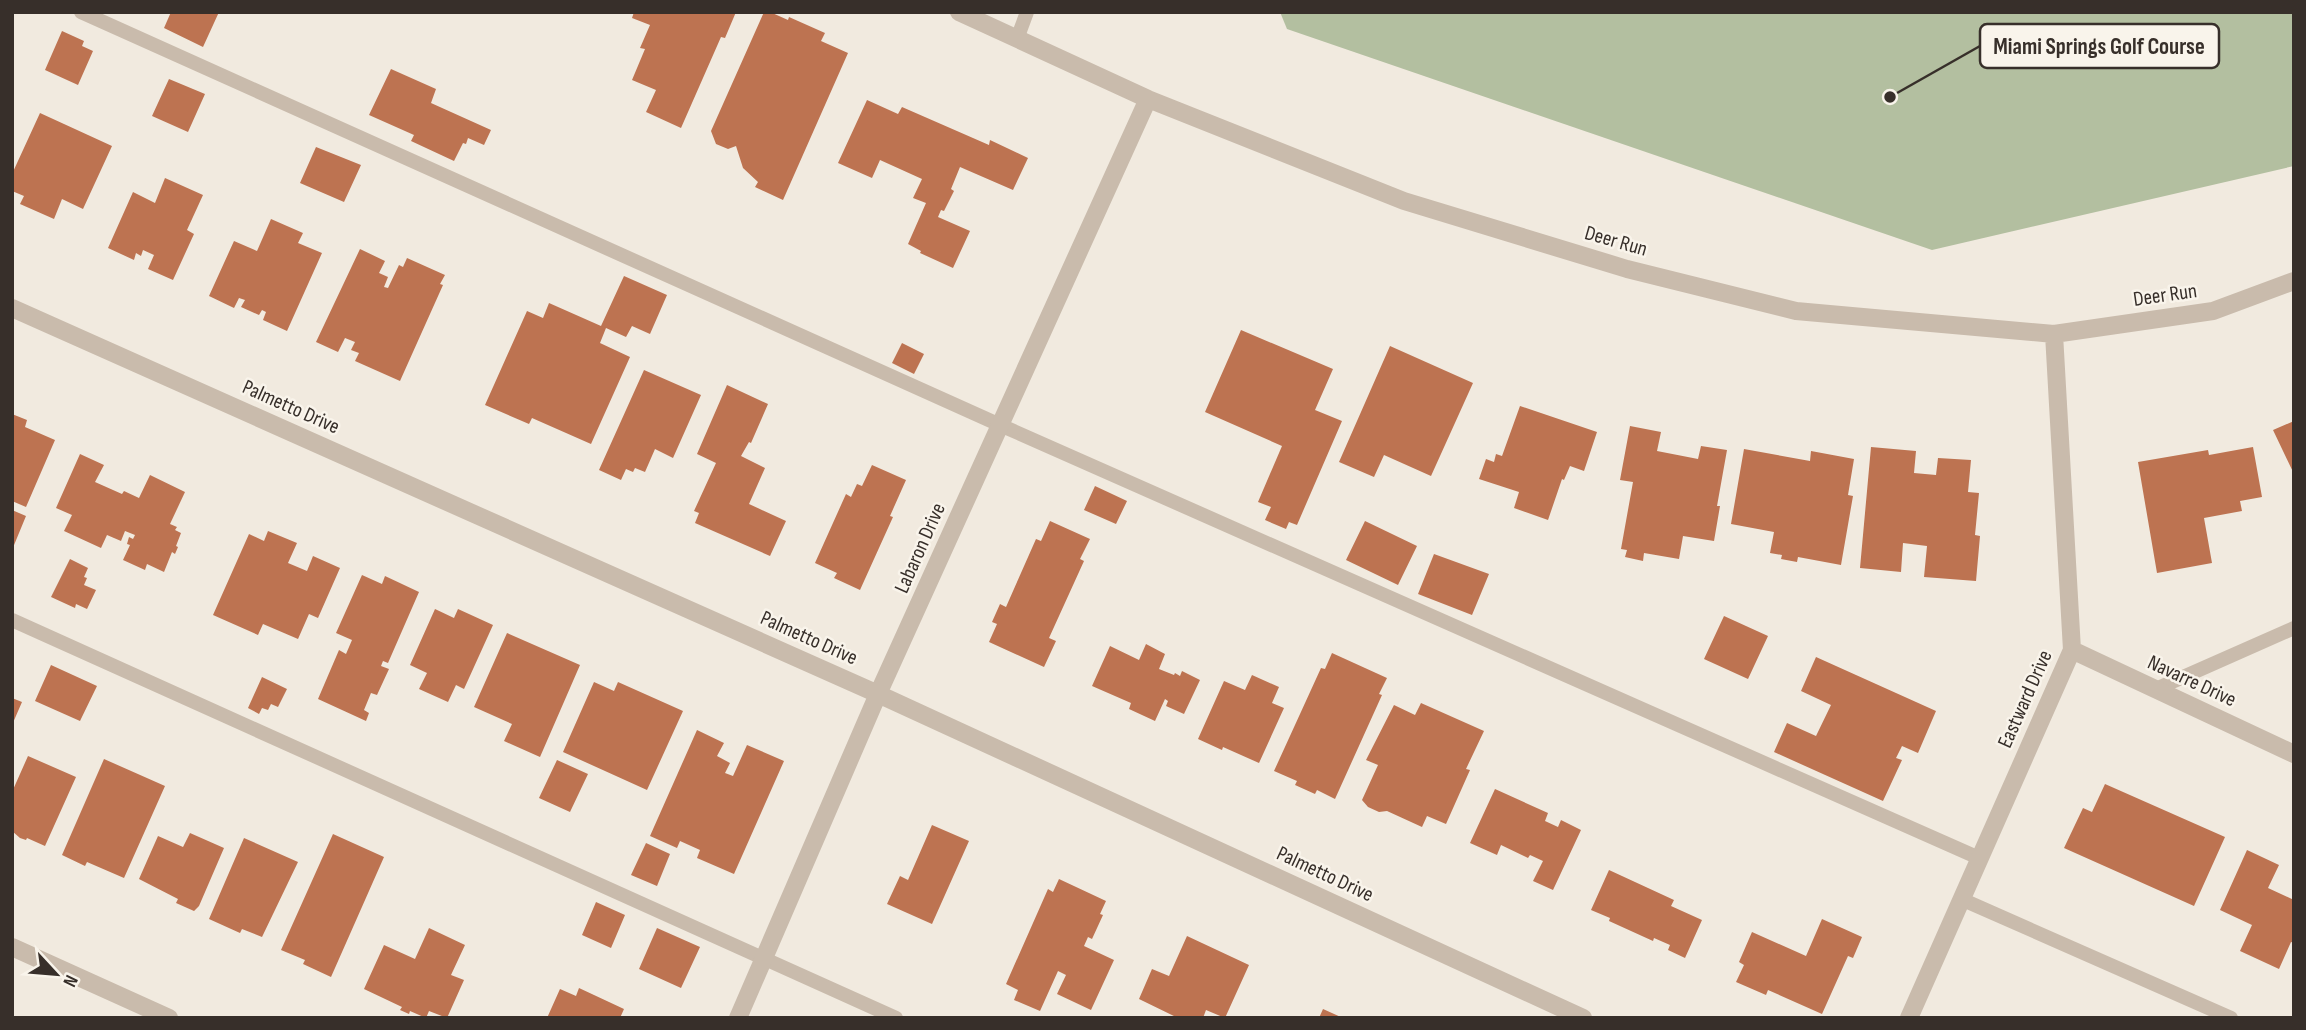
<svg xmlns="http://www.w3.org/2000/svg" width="2306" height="1030" font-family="'Sofia Sans Condensed',sans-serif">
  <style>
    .green { fill: #b3bfa0 }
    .building { fill: #bd7351 }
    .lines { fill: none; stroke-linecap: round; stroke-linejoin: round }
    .service { stroke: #c9bbac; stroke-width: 14 }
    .minor { stroke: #c9bbac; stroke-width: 18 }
    .labels { text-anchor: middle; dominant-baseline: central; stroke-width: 5; stroke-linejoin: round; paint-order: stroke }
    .street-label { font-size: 21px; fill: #372f2a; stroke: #f9f4eb }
    .leader { fill: none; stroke: #372f2a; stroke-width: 2.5 }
    .callout-dot { fill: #372f2a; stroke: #f9f4eb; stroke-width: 2.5 }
    .callout { fill: #f9f4eb; stroke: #372f2a; stroke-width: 2.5 }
    .callout-label { font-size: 23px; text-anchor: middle; font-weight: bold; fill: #372f2a }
  </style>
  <rect width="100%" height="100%" fill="#f1eadf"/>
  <!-- green -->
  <path class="green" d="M 1280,12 L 2294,12 L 2294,166 L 1932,250 L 1287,29 Z"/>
  <!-- building -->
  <path class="building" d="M 171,12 L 219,12 L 203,47 L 164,28 Z
    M 634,12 L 736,12 L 725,38 L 721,37 L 681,128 L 646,112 L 656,90 L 632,80 L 645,49 L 640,48 L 650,25 L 632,18 Z
    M 764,12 L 770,12 L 788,20 L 789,17 L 825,33 L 821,41 L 848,53 L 783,200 L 755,187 L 758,182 L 743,168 L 736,146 L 728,149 L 716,144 L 711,131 Z
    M 62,31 L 84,41 L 82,46 L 93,51 L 78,85 L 45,70 Z
    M 391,69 L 436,89 L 431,103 L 491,130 L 484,145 L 468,138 L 466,144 L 463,143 L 454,161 L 411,141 L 414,135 L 369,115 Z
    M 169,79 L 205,94 L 188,132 L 152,116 Z
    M 867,100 L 898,114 L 902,107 L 989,145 L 990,140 L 1028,158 L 1013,190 L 960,167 L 951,189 L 954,191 L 944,211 L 941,210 L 938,217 L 970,231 L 953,268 L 920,253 L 921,251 L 908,244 L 926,203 L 913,198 L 922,179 L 880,160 L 872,178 L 838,163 Z
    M 40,113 L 112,146 L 83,209 L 62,199 L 54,219 L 20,204 L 24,196 L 12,191 L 12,174 Z
    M 316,147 L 361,165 L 344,202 L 300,183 Z
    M 165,178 L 203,195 L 187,230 L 194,234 L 173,280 L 148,269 L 154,255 L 143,250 L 141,256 L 136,253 L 134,260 L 108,248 L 133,192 L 155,203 Z
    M 271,219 L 303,233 L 298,243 L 322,253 L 287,331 L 263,320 L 266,312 L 262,310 L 259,315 L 241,307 L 245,300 L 239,298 L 234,308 L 209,296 L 234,241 L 257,251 Z
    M 360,249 L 385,261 L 379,273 L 388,277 L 384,287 L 388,288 L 399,265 L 403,267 L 407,258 L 445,275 L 440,284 L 443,285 L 400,381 L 355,361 L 359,353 L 351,350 L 355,342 L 345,338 L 338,352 L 316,342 Z
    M 624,276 L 667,295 L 650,334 L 632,326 L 626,337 L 606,328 L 600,343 L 630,357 L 591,444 L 532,418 L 529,424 L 485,405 L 527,311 L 543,318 L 549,303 L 601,326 Z
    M 1241,330 L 1333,369 L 1315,410 L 1342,421 L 1297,525 L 1289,522 L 1286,529 L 1265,520 L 1271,507 L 1258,502 L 1282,446 L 1205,412 Z
    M 902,343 L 924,354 L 914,374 L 892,363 Z
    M 1390,346 L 1473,383 L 1431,476 L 1384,455 L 1374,477 L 1339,462 Z
    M 644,370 L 701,395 L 673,458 L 655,449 L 645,472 L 635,468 L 633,472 L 626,469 L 621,480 L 599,470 Z
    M 727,385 L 768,404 L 751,443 L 749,442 L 741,456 L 765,468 L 749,504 L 786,521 L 770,556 L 695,523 L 699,513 L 694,511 L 716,463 L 697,454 Z
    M 1520,406 L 1597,432 L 1584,471 L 1570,466 L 1564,480 L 1562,479 L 1548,520 L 1514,508 L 1519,492 L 1479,479 L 1486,459 L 1494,462 L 1496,454 L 1502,456 Z
    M 12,414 L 27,420 L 25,427 L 55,440 L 26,507 L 12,501 Z
    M 2294,421 L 2294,474 L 2273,430 Z
    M 1630,426 L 1661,432 L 1657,451 L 1698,459 L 1701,446 L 1727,450 L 1717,506 L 1720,506 L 1714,541 L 1683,536 L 1679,559 L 1644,553 L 1643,561 L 1625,557 L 1627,550 L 1621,549 L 1633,482 L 1620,480 Z
    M 1871,447 L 1916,451 L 1914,473 L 1936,475 L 1938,458 L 1971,460 L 1968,492 L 1979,493 L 1975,535 L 1980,536 L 1976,581 L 1924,577 L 1927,546 L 1903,543 L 1901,572 L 1860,568 Z
    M 2253,447 L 2262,497 L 2240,501 L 2242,511 L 2204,518 L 2212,563 L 2157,573 L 2138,462 L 2208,450 L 2209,455 Z
    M 1744,449 L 1810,461 L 1811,451 L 1854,459 L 1848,495 L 1853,496 L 1841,565 L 1798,557 L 1797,562 L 1781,559 L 1782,555 L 1770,553 L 1774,532 L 1731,524 Z
    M 80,454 L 104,465 L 95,482 L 122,494 L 124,491 L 139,498 L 150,475 L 185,492 L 170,524 L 177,527 L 175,530 L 181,533 L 176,546 L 178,547 L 175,554 L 172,552 L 164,572 L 147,564 L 145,570 L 123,560 L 130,545 L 127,544 L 129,537 L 133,539 L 135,535 L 125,531 L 121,541 L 107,535 L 101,548 L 64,531 L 72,515 L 56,508 Z
    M 872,465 L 906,480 L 890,516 L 893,517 L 860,590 L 834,578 L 837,573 L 815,563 L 846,494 L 851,497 L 857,484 L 862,486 Z
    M 1095,486 L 1127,501 L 1116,524 L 1084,510 Z
    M 12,510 L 26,516 L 12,550 Z
    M 1050,521 L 1090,539 L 1080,559 L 1084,561 L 1049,638 L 1056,641 L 1044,667 L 989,642 L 997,624 L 992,622 L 1000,604 L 1006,607 L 1036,539 L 1041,541 Z
    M 1365,521 L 1417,546 L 1398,585 L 1346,560 Z
    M 268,531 L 297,543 L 288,563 L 307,571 L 313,556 L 340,568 L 318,618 L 309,614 L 298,639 L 263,624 L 258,635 L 213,615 L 249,534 L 264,541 Z
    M 1434,554 L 1489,574 L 1472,615 L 1418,594 Z
    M 70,559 L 88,568 L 84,577 L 87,578 L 84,585 L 96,590 L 87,609 L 76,604 L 75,608 L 51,597 Z
    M 362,575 L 382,584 L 385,576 L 419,592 L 388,663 L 383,661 L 381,666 L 389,669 L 377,695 L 371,693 L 364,710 L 369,713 L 366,721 L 318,699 L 339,650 L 346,654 L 352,640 L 336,633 Z
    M 435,609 L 454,618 L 458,609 L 493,625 L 464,689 L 456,685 L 448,702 L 419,689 L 427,673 L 410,665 Z
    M 1724,616 L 1768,636 L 1748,679 L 1704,659 Z
    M 507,633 L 580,665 L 540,757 L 504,741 L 512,724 L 474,707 Z
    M 1146,644 L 1165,654 L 1159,669 L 1174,675 L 1175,673 L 1180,676 L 1182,671 L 1200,680 L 1184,714 L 1166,706 L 1168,701 L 1165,699 L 1155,721 L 1129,709 L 1131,703 L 1092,686 L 1110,646 L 1139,660 Z
    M 1332,653 L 1387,678 L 1379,694 L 1382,695 L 1335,799 L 1317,790 L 1315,794 L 1295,785 L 1297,781 L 1274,771 L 1321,668 L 1325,669 Z
    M 1816,657 L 1936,711 L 1918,753 L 1902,746 L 1896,758 L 1902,760 L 1883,801 L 1774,752 L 1787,723 L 1816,736 L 1831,705 L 1801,691 Z
    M 51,665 L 97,686 L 80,721 L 35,701 Z
    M 1252,675 L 1279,687 L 1272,703 L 1284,708 L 1259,763 L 1223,747 L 1222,750 L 1198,739 L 1224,681 L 1245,690 Z
    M 262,677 L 287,689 L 278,707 L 271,704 L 268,710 L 262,708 L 259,714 L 248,708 Z
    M 594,682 L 614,691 L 618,682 L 683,711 L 647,790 L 563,752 Z
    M 12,698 L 22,702 L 12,725 Z
    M 1421,703 L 1484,731 L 1466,769 L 1470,770 L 1446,824 L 1427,816 L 1422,827 L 1387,811 L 1379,812 L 1368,807 L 1362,800 L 1378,765 L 1366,760 L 1394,705 L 1415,715 Z
    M 697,730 L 724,743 L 717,756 L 730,763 L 725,773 L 733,776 L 747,745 L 784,761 L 734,874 L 697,858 L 700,850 L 680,841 L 677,848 L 650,836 Z
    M 28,756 L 76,777 L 45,846 L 27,838 L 26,840 L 20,838 L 12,831 L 12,792 Z
    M 104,759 L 165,786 L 124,878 L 87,862 L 85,866 L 62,855 Z
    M 557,760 L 588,774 L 570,812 L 539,798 Z
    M 2105,784 L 2225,837 L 2194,906 L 2064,848 L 2083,808 L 2092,812 Z
    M 1495,789 L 1548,813 L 1545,821 L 1558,827 L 1561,820 L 1581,830 L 1553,890 L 1533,881 L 1543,861 L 1530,855 L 1528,858 L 1501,845 L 1497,855 L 1470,843 Z
    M 932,825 L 969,841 L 932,924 L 887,904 L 900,876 L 908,880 Z
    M 190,833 L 224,848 L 199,906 L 194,911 L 176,903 L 178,899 L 139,879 L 158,836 L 183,847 Z
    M 333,834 L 384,857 L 331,977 L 303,964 L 305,960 L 281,950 Z
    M 244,838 L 298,862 L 262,937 L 242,929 L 240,933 L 209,919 Z
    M 646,843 L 670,854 L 657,886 L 631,875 Z
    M 2247,850 L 2279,865 L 2268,888 L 2294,900 L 2294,943 L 2291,942 L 2279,969 L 2240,951 L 2252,925 L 2220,910 Z
    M 1609,870 L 1674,900 L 1671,906 L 1702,920 L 1685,958 L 1668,950 L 1670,945 L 1654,938 L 1653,941 L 1609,921 L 1610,918 L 1591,910 Z
    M 1059,879 L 1106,901 L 1100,914 L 1103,915 L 1092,939 L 1088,937 L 1084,946 L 1114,960 L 1091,1010 L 1057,994 L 1066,975 L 1058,971 L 1040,1011 L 1014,1000 L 1018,990 L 1006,984 L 1048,889 L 1053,892 Z
    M 596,902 L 625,915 L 611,948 L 582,935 Z
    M 1822,919 L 1862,937 L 1853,958 L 1848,956 L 1822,1014 L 1768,990 L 1766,995 L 1736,982 L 1744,965 L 1739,962 L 1752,932 L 1806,956 Z
    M 429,928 L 465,945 L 451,975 L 464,980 L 447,1018 L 429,1011 L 426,1018 L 410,1011 L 409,1014 L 400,1010 L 402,1007 L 364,989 L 384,945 L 415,959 Z
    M 657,928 L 700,947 L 681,988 L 639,969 Z
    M 1187,936 L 1249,965 L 1225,1018 L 1206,1010 L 1203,1018 L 1178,1018 L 1139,999 L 1152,969 L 1169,976 Z
    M 579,988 L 624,1009 L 620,1018 L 547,1018 L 560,989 L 576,996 Z
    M 1323,1009 L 1343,1018 L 1319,1018 Z"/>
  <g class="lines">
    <!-- service -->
    <path class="service" d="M 81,12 L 1000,425 L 1979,858
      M 1017,39 L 1027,12
      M 12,620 L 896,1018
      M 2156,689 L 2294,628
      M 1961,899 L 2231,1018"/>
    <!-- minor -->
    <path class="minor" d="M 959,12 L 1148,99 L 1404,201 L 1627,269 L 1796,311 L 2054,334 L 2213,311 L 2294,281
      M 12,308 L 878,694 L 1583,1018
      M 2072,650 L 2294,754
      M 12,947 L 169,1018
      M 738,1018 L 878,694 L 1148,99
      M 1909,1018 L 2072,650 L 2054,334"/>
  </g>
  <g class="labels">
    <!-- street labels -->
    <g class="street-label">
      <text transform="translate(1616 241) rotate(16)">Deer Run</text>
      <text transform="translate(2165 295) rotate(-8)">Deer Run</text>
      <text transform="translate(291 407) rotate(24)">Palmetto Drive</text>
      <text transform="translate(920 548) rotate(-66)">Labaron Drive</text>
      <text transform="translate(809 638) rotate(24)">Palmetto Drive</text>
      <text transform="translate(2192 681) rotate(25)">Navarre Drive</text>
      <text transform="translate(2025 699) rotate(-66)">Eastward Drive</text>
      <text transform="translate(1325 874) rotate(25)">Palmetto Drive</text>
    </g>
  </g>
  <!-- callouts -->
  <path class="leader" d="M1890 97L1980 46"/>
  <circle class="callout-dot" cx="1890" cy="97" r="7"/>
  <rect class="callout" x="1980" y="24" width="239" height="44" rx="7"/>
  <g class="callout-label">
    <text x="2099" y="54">Miami Springs Golf Course</text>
  </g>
  <!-- border -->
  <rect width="2306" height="1030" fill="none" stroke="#372f2a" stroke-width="28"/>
  <!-- north arrow -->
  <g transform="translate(56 974) rotate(116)" stroke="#f9f4eb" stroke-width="5" paint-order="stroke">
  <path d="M0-5L12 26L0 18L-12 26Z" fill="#372f2a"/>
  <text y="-10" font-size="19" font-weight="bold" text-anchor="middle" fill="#372f2a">N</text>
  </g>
</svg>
